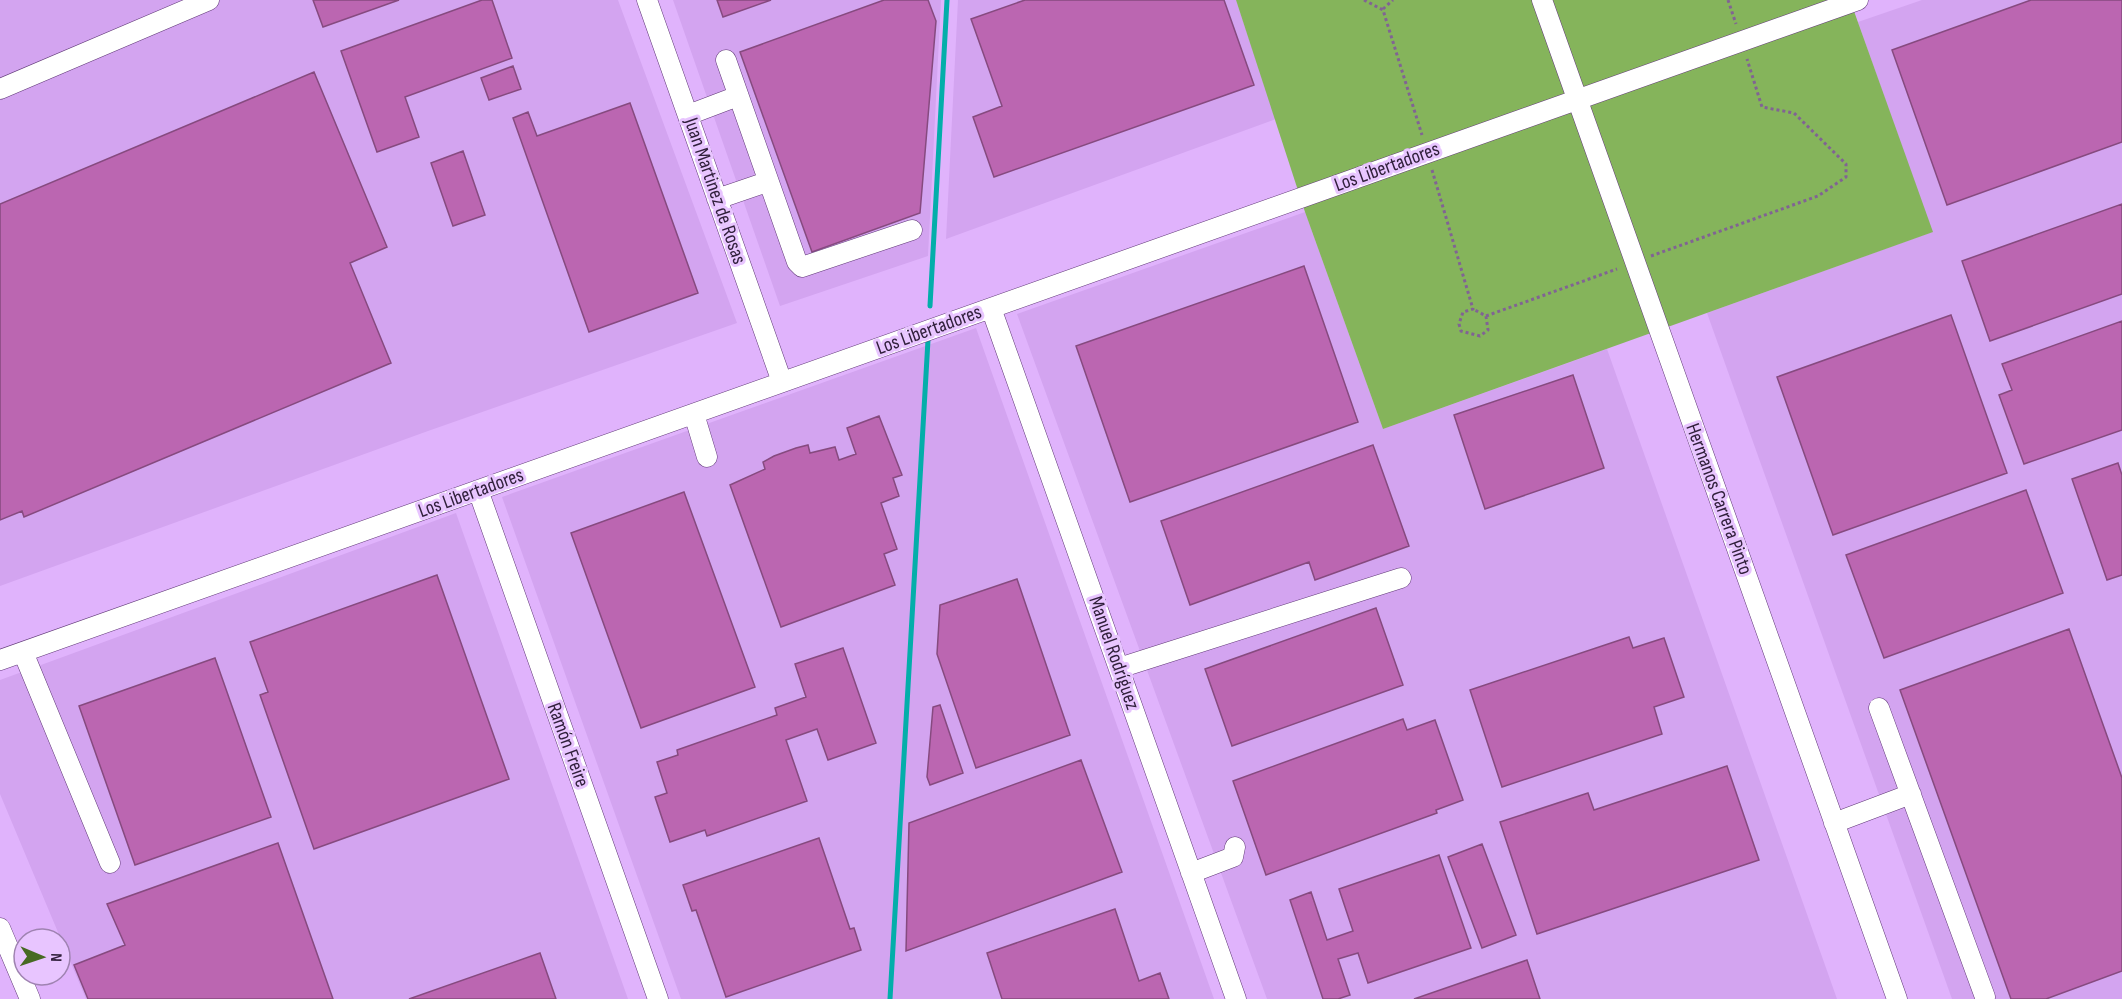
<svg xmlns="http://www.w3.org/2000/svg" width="2122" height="999" font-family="'Sofia Sans Condensed',sans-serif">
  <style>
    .built { fill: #d3a4f0 }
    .green { fill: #85b45b }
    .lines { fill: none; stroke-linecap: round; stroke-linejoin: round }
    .stream { stroke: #03aeaa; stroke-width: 5 }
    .building { fill: #bb66b1; stroke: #864a7f; stroke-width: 1.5 }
    .minor-casing { stroke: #603977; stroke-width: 21 }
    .path { stroke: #816394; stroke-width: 3; stroke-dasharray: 3 3; stroke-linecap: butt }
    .minor { stroke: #fff; stroke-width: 20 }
    .labels { text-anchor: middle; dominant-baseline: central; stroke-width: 6; stroke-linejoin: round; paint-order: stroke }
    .street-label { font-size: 20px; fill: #31203c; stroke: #e8c5ff }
  </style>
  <rect width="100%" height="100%" fill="#e0b3fc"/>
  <!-- built -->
  <path class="built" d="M 0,0 L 618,0 L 737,323 L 428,431 L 0,586 Z
    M 673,0 L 941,0 L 928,256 L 780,306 Z
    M 958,0 L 1236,0 L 1276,119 L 946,239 Z
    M 1922,0 L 2122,0 L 2122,999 L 1952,999 L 1707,313 L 1932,232 L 1858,22 Z
    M 1305,212 L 1383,429 L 1607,349 L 1837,999 L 1267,999 L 1017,314 Z
    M 976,328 L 1214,999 L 681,999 L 502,497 Z
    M 456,513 L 628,999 L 86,999 L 0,794 L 0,680 Z"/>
  <!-- green -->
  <path class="green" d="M 1236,0 L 1850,0 L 1933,232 L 1383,429 L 1305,212 Z"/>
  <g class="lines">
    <!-- stream -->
    <path class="stream" d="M 930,306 L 947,0
      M 890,999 L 928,340"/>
  </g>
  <!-- building -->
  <path class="building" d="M 313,0 L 399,0 L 323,27 Z
    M 482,0 L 492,0 L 512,58 L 405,97 L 419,137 L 377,152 L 341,51 Z
    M 717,0 L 771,0 L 723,17 Z
    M 884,0 L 928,0 L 936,21 L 920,213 L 812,252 L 740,52 Z
    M 1025,0 L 1224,0 L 1254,85 L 994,177 L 973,117 L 1002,106 L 971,19 Z
    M 2031,0 L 2122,0 L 2122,142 L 1947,205 L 1892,50 Z
    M 513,66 L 521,89 L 489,100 L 481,78 Z
    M 314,72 L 387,247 L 350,263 L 391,363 L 24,517 L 22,511 L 0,520 L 0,204 Z
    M 630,103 L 698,293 L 589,332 L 513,118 L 528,112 L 537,136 Z
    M 463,151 L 485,215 L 453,226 L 431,163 Z
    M 2122,204 L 2122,294 L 1990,341 L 1962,261 Z
    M 1304,266 L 1358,422 L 1130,502 L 1076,346 Z
    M 1951,315 L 2007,473 L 1833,535 L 1777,377 Z
    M 2122,321 L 2122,430 L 2024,464 L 1999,395 L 2012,390 L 2002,364 Z
    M 1573,375 L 1604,468 L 1485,509 L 1454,415 Z
    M 879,416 L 902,475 L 893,478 L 899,496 L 881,503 L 897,549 L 884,554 L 895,585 L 781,627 L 730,485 L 765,469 L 763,462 L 774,456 L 796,448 L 808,445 L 810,453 L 835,447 L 839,460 L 856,454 L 847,428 Z
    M 1373,445 L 1409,546 L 1315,580 L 1309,562 L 1190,605 L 1161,521 Z
    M 2118,463 L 2122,475 L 2122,575 L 2107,580 L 2072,479 Z
    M 2026,490 L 2063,593 L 1884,658 L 1846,555 Z
    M 684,492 L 755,687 L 641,728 L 571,533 Z
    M 437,575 L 509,779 L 314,849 L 260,695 L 268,692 L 250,642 Z
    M 1017,579 L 1070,735 L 976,768 L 937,654 L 940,605 Z
    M 1376,608 L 1403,685 L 1232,746 L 1205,669 Z
    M 2069,629 L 2122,778 L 2122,971 L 2046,999 L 2011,999 L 1900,690 Z
    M 1629,637 L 1633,648 L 1664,638 L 1684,697 L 1654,707 L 1662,734 L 1502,787 L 1470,690 Z
    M 843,648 L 876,743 L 828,760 L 817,729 L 786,740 L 807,801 L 707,836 L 705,830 L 670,842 L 655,797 L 667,793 L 657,762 L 678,755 L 677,750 L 777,715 L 775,708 L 806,697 L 795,664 Z
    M 215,658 L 271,817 L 135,865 L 79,706 Z
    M 940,705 L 963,773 L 930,785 L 927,777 L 933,707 Z
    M 1403,719 L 1407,730 L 1435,720 L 1463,800 L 1436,810 L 1437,813 L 1266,875 L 1233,781 Z
    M 1081,760 L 1122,872 L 906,951 L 909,823 Z
    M 1727,766 L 1759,860 L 1537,934 L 1500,822 L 1588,793 L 1594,810 Z
    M 819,838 L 850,929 L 854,928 L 861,950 L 726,997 L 696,910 L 692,911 L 683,885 Z
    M 278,843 L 333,999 L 88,999 L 74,965 L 125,945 L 107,904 Z
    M 1482,844 L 1516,935 L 1482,948 L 1448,857 Z
    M 1439,855 L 1471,948 L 1368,983 L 1358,953 L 1338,959 L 1350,995 L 1338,999 L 1323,999 L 1290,900 L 1311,892 L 1327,940 L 1353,931 L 1339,889 Z
    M 1115,909 L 1139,981 L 1160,973 L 1169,999 L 1002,999 L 987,953 Z
    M 540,953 L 556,999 L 409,999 Z
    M 1527,960 L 1540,999 L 1414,999 Z"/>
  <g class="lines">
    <!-- minor casing -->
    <g class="minor-casing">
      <path id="minor" d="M 647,0 L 782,382
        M 1542,0 L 1897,999
        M 726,60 L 797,262 L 802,267 L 912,230
        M 0,89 L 209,0
        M 688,115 L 738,96
        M 717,199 L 767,182
        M 991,308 L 1236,999
        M 694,414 L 707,457
        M 478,490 L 658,999
        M 23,652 L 110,863
        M 0,660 L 1858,0
        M 1119,668 L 1401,578
        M 1879,708 L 1985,997
        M 1834,823 L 1911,794
        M 1191,873 L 1233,857 L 1235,847
        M 0,928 L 30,999"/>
    </g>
    <!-- path -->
    <path class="path" d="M 1364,0 L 1383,10 L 1422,135
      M 1728,0 L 1736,24
      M 1383,9 L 1393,0
      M 1432,170 L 1473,309 L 1463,312 L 1459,324 L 1461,331 L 1480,336 L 1488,330 L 1486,316 L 1473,309
      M 1651,256 L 1818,196 L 1846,177 L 1846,164 L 1794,113 L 1762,107 L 1747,59
      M 1486,316 L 1617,269"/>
    <!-- minor -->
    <use href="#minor" class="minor"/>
  </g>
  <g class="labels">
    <!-- street labels -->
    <g class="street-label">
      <text transform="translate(1387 167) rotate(-20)">Los Libertadores</text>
      <text transform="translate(715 191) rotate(71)">Juan Martinez de Rosas</text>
      <text transform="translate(929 330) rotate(-20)">Los Libertadores</text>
      <text transform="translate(471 493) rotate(-20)">Los Libertadores</text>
      <text transform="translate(1719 499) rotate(70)">Hermanos Carrera Pinto</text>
      <text transform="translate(1114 653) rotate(71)">Manuel Rodríguez</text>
      <text transform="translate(568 745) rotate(70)">Ramón Freire</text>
    </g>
  </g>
  <!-- north arrow -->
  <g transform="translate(42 957) rotate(92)"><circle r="28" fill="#e8c5ff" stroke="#9f83b1" stroke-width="1.5"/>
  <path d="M0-4.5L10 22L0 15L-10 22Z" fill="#476a23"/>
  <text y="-9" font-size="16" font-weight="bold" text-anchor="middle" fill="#31203c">N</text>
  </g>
</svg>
